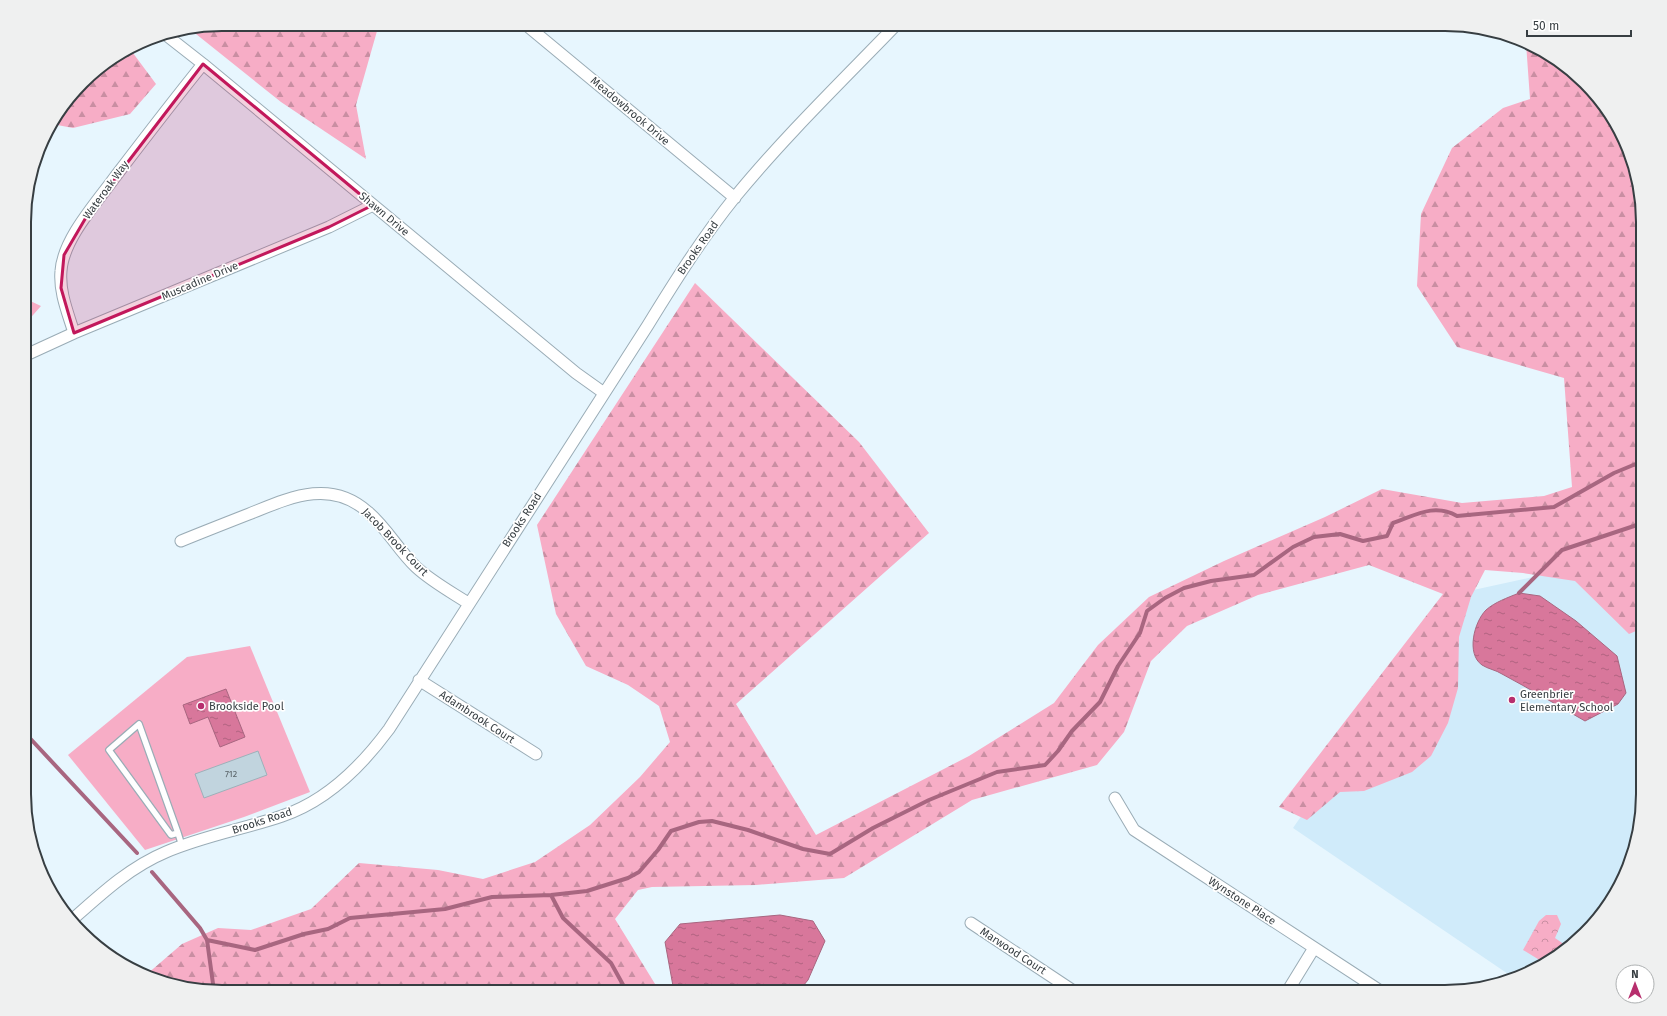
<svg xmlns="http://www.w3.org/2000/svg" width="1667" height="1016" font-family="'Fira Sans',sans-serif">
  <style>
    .built { fill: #d0ebfa }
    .forest { fill: url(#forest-firs) }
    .park { fill: url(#park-crowns) }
    .pitch { fill: #f7adc6 }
    .water { fill: url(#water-ripples); stroke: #a86680 }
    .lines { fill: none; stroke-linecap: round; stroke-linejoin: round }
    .stream { stroke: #a86680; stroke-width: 4 }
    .building { fill: #c1d4de; stroke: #9db0b9 }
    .lane-casing { stroke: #9aacb6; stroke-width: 8 }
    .street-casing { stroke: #9aacb6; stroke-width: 13 }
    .lane { stroke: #fff; stroke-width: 5.5 }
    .street { stroke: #fff; stroke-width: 11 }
    .marked { fill: #c2185b; fill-opacity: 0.2; stroke: #c2185b; stroke-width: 3; stroke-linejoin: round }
    .poi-dot { fill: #b72e6d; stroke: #fff; stroke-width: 1.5 }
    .labels { text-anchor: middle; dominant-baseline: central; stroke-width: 3.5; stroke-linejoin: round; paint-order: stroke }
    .number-label { font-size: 9px; fill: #5a6469 }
    .street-label { font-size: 11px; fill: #373e42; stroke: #fff }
    .poi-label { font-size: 11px; fill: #373e42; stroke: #fff; text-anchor: start }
    .rim { fill: none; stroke: #373e42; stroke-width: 2 }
  </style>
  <defs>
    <pattern id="forest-firs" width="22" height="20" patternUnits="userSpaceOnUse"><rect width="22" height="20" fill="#f7adc6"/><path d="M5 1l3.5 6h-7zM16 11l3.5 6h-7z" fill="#c98ea2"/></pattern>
    <pattern id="park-crowns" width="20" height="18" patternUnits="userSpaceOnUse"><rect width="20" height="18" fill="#f7adc6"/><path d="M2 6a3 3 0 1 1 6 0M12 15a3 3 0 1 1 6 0" fill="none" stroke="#c98ea2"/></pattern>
    <pattern id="water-ripples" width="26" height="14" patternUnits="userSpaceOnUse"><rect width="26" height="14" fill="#d8779b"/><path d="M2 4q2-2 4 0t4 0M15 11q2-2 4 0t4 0" fill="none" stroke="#b06380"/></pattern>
  </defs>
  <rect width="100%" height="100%" fill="#e7f6fe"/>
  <!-- built -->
  <path class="built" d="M 1643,553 L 1643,807 L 1633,858 L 1610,904 L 1585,934 L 1544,966 L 1514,978 L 1293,828 L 1455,594 Z"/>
  <!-- forest -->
  <path class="forest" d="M 222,24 L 379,24 L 356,105 L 366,159 L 281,102 L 191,30 Z
    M 1526,43 L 1555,57 L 1585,82 L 1617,123 L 1636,170 L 1643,209 L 1643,628 L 1629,634 L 1575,581 L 1523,573 L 1485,570 L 1471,597 L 1459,637 L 1458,688 L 1448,723 L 1431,756 L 1412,772 L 1364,791 L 1340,792 L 1307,820 L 1279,807 L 1443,594 L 1369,565 L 1258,595 L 1187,626 L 1151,661 L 1124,732 L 1097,765 L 972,800 L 844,878 L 756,885 L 652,887 L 638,890 L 615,919 L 660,992 L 222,992 L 158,982 L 146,975 L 182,944 L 218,928 L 251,930 L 311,909 L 359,863 L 438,870 L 483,879 L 535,862 L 590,825 L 640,777 L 670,742 L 659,706 L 628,685 L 586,666 L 556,614 L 537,525 L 695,283 L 859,442 L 929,533 L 736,704 L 816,835 L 969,756 L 1054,703 L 1098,645 L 1149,597 L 1224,561 L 1325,517 L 1382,489 L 1462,503 L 1544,496 L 1572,487 L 1564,378 L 1457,347 L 1417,286 L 1421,214 L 1452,148 L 1503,108 L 1530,99 Z
    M 130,49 L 156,84 L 130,114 L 73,128 L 52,124 L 91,73 Z
    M 26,299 L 41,306 L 26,323 Z"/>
  <!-- park -->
  <path class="park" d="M 1546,915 L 1557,915 L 1561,924 L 1555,938 L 1568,947 L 1546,964 L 1523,950 L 1539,921 Z"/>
  <!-- pitch -->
  <path class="pitch" d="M 250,646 L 310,792 L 244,817 L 145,850 L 68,755 L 187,657 Z"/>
  <!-- water -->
  <path class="water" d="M 1519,593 L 1540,596 L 1576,621 L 1617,656 L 1626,693 L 1618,704 L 1585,721 C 1557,705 1530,689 1502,674 C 1496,670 1488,669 1482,665 C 1466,654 1474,622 1486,610 C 1495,602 1507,598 1519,593 Z
    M 226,689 L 245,737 L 220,747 L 208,717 L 190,724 L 183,705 Z
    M 780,915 L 813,921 L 825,941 L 808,980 L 798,992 L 683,992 L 673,986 L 665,942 L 680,924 Z"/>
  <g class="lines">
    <!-- stream -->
    <path class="stream" d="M 1519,593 L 1562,550 L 1643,523
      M 26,734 L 137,853
      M 152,872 L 200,928 L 207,940 L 214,991
      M 551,895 L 563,918 L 611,963 L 627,992
      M 207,940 L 255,950 L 304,934 L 328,929 L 350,918 L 445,909 L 492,897 L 551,895 L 587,891 L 628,878 L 639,872 L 658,850 L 671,831 L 699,822 L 712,821 L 748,830 L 803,849 L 830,854 L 873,828 L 929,800 L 997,772 L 1045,765 L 1058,751 L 1072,731 L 1100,702 L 1118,666 L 1140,633 L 1147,611 L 1165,598 L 1184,588 L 1211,581 L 1254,575 L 1293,547 L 1314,537 L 1340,534 L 1363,541 L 1387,536 L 1393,523 C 1416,515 1434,503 1457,516 L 1554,507 L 1614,473 L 1643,461"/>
  </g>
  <!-- building -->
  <path class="building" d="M 258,751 L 267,775 L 204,798 L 195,774 Z"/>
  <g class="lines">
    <!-- lane casing -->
    <g class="lane-casing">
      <path id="lane" d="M 178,833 L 171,835 L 109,750 L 139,724 L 178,833 L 182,846"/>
    </g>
    <!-- street casing -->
    <g class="street-casing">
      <path id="street" d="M 525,24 L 735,198
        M 166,35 L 203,64 L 576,373 L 604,393
        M 74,333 C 68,313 59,292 61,271 C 63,239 97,202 115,177 C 144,139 173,101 203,64
        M 26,355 L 74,333 L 329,227 L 373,205
        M 181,541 C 203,532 226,523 249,514 C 289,498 330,478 368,512 C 387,528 398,550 416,567 C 431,581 451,592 468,603
        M 419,680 L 536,754
        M 1115,798 L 1134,830 L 1382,992
        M 73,919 C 101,894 130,867 166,852 C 203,836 244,829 282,816 C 327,801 361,767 389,729 L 648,325 C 675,281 702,238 735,197 C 785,136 842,81 897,24
        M 971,923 L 1075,992
        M 1287,992 L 1314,948"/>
    </g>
    <!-- lane -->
    <use href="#lane" class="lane"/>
    <!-- street -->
    <use href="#street" class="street"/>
  </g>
  <!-- marked area -->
  <path class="marked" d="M 203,64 L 373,205 L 329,227 L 74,333 L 61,288 L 64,255 L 88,214 Z"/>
  <!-- markers -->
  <g class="poi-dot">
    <circle cx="1512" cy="700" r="4"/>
    <circle cx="201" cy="706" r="4"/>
  </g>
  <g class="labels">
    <!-- number labels -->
    <g class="number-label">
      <text x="231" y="774">712</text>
    </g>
    <!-- street labels -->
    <g class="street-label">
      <text transform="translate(630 111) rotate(40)">Meadowbrook Drive</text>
      <text transform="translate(106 190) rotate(-54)">Wateroak Way</text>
      <text transform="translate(384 214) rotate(40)">Shawn Drive</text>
      <text transform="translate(698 248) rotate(-55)">Brooks Road</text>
      <text transform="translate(200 281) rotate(-23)">Muscadine Drive</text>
      <text transform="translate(522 520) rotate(-57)">Brooks Road</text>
      <text transform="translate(395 542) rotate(46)">Jacob Brook Court</text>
      <text transform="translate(477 717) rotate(33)">Adambrook Court</text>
      <text transform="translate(262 821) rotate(-18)">Brooks Road</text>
      <text transform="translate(1242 901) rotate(33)">Wynstone Place</text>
      <text transform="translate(1013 951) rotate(33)">Marwood Court</text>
    </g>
    <!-- poi labels -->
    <g class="poi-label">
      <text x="1520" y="694">Greenbrier<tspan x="1520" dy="13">Elementary School</tspan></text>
      <text x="209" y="706">Brookside Pool</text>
    </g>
  </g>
  <!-- crop -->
  <path d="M0 0H1667V1016H0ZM222 31H1445A191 191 0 0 1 1636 222V794A191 191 0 0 1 1445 985H222A191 191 0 0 1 31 794V222A191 191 0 0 1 222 31Z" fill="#eff0f0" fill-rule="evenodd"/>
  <path class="rim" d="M222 31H1445A191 191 0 0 1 1636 222V794A191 191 0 0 1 1445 985H222A191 191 0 0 1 31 794V222A191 191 0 0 1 222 31Z"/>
  <!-- north arrow -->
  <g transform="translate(1635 984)"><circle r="19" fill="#ffffff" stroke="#afb2b3"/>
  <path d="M0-3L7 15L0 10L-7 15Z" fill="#b72e6d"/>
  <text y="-6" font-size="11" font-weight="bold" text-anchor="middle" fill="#373e42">N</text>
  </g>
  <!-- scale -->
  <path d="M1527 30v6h104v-6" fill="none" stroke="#373e42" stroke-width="2"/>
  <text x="1533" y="30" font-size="12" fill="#373e42" stroke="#ffffff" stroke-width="3" paint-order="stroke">50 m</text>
</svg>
